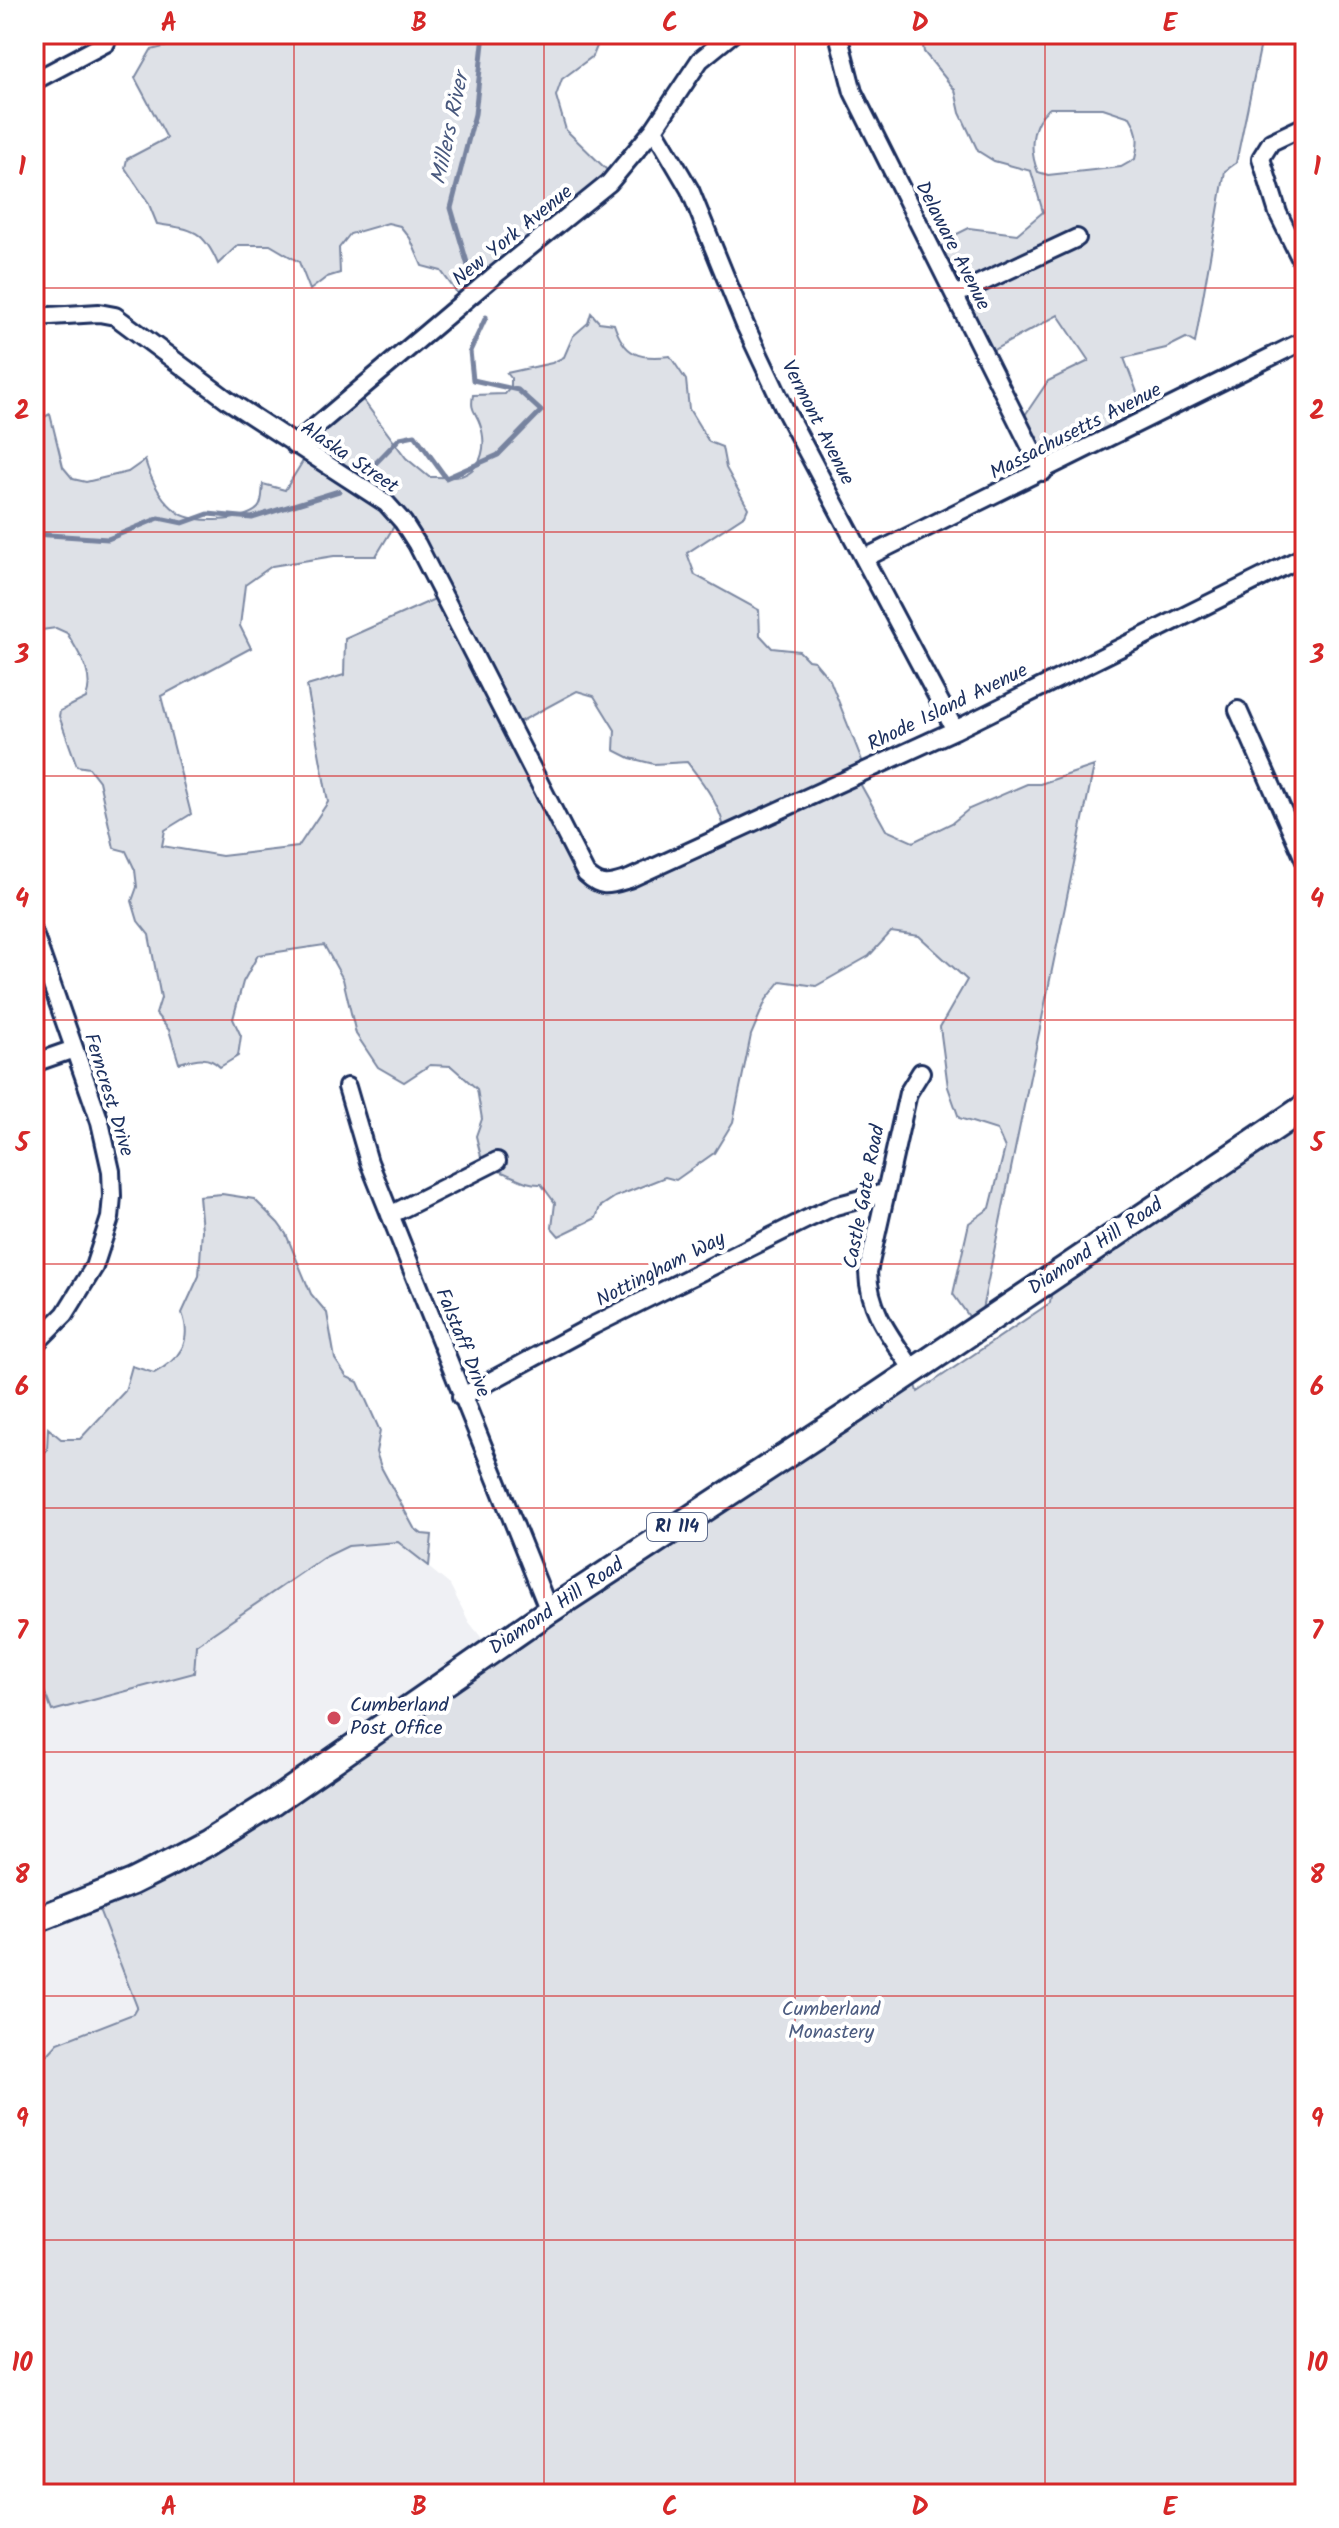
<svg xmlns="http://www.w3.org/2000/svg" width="1339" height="2528" font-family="Kalam,sans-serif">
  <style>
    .built { fill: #eff0f4 }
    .green { fill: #dee1e7; stroke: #7c88a2; stroke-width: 2; fill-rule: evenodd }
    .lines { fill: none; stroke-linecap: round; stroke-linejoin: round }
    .stream { stroke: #77839f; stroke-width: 5 }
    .street-casing { stroke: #1b2f5e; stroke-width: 22 }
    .primary-casing { stroke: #1b2f5e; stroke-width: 30 }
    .street { stroke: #fff; stroke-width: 16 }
    .primary { stroke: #fff; stroke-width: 24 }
    .grid { fill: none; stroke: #d62828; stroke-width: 2; stroke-opacity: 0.55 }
    .poi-dot { fill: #d1495b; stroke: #fff; stroke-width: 3 }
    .labels { text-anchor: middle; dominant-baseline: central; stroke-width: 8; stroke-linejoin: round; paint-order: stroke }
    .shield { fill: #fff; stroke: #5f6d8e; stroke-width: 2 }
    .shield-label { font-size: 18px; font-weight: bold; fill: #1b2f5e }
    .street-label { font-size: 20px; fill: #1b2f5e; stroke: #fff }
    .poi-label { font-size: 20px; fill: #1b2f5e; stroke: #fff; text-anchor: start }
    .park-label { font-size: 20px; fill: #4c5c80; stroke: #fff }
    .water-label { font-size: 22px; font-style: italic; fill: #49597e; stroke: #fff }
    .neatline { fill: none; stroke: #d62828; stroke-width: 3 }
    .grid-label { font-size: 26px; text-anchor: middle; font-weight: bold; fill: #d62828 }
  </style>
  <rect width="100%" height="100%" fill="#fff"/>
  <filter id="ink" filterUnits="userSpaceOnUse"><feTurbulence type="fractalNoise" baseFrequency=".0125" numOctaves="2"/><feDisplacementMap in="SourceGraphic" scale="16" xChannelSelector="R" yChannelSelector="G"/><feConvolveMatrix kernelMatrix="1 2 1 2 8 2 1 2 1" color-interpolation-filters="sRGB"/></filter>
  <g filter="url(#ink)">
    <!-- built -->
    <path class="built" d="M 398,1542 L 450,1585 L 469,1622 L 496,1656 L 95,1900 L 137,2007 L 133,2014 L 58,2043 L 42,2061 L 34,2061 L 34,1665 L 52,1711 L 196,1645 L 323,1558 L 348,1546 Z"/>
    <!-- green -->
    <path class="green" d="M 199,34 L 602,34 L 593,56 L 562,79 L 556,96 L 566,130 L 612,175 L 466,305 L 441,271 L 422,266 L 410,238 L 400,226 L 388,223 L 350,234 L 339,248 L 340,273 L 327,277 L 310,290 L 299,262 L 270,245 L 238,245 L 218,264 C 203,229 192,229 157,224 L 148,202 L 125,168 L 127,159 L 167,138 L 135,78 L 151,50 L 196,39 Z
      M 921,34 L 1263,34 L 1236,163 L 1225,171 L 1195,343 L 1186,338 L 1166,348 L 1124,358 L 1147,418 L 1048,466 L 1023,418 L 1048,381 L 1089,361 L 1058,315 L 990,352 L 935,245 L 969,228 L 1017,234 L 1043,212 L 1031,171 L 994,161 L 978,151 L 960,113 L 955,90 L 924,52 ZM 1050,108 L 1103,108 L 1130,117 C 1139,132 1139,142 1135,159 L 1121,167 L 1048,175 L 1038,172 C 1029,151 1030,122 1050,108 Z
      M 591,313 L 599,322 L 614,324 C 624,355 639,360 670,356 L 686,380 L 689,409 L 709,442 L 722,447 L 726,468 L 748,508 L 745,515 L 687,553 L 695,575 L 759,610 L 760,635 L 772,648 L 799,651 L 808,660 L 814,661 L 830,680 L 865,768 L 857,778 L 886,830 L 913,842 L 952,823 L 969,809 L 1027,784 L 1040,784 L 1094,766 L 978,1329 L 953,1294 L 969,1223 L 990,1208 L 1005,1148 L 997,1130 L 959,1118 L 948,1087 L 940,1027 L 967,980 L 919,936 L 891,932 L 869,956 L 816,986 L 781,981 L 766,1000 L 751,1035 L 733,1122 L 714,1153 L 676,1180 L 665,1177 L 615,1197 L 600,1207 L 596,1218 L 559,1236 L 552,1228 L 555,1203 L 541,1184 C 520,1185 505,1168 484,1169 L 476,1136 L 482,1119 L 477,1089 L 451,1066 L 430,1065 L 404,1082 L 378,1067 L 356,1034 L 343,979 L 324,945 L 258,955 L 243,982 L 233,1019 L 241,1036 L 238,1056 L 220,1067 C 208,1054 194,1059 179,1063 L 169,1030 L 156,1014 L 161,998 L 149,935 L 138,921 L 132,901 L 137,887 L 135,870 L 126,851 L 114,848 L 99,781 L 89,768 L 77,766 L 59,716 L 60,711 L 86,698 C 95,674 79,654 67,633 L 56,628 L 34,631 L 34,422 L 50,414 L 63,467 L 73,479 L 86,482 L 128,472 L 145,460 C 151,480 161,501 179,513 C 193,524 245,522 258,508 C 263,503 262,491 263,484 L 285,490 L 308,453 L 302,444 L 360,396 L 406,458 L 429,477 C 439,477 452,478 461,476 C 484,468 487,444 480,424 C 475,410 470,411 473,395 L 505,394 L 511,387 L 511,378 L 507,373 L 552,363 L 564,357 L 573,336 L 588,323 ZM 399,518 L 446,594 L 345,639 L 344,675 L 307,686 L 328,802 L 298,847 L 222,856 L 162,846 L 165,830 L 191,814 L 161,696 L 251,648 L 240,626 L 245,585 L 272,566 L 334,556 L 376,556 ZM 577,691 L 594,696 L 615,730 L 614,750 L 630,758 L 654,764 L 687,762 C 704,784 723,808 725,836 L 601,883 L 586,865 L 516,724 Z
      M 1305,1110 L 1305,2494 L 34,2494 L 34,2061 L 42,2061 L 58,2043 L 133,2014 L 137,2007 L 95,1899 L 182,1861 L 914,1377 L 918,1392 L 1050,1303 L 1053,1282 Z
      M 222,1194 L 254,1199 L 278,1223 L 286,1234 L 311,1294 L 327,1313 L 335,1359 L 347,1377 L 358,1382 L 380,1431 L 376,1452 L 381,1467 L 414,1528 L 422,1534 L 432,1535 L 429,1566 L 398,1542 L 348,1546 L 323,1558 L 196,1645 L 194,1673 L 52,1711 L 34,1665 L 34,1476 L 39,1458 L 47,1450 L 48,1428 L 61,1439 L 80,1439 L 125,1391 L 132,1366 L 154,1373 C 179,1360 193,1342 182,1313 L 199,1276 L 202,1230 L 199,1196 Z"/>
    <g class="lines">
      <!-- stream -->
      <path class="stream" d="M 471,276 L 451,208 L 475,114 L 484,34
        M 368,471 L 400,438 L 415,435 L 446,478 L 498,455 L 541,411 L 518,390 L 473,380 L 470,351 L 486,317
        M 34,534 L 108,539 L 159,518 L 183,523 L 208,514 L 252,518 L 339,491"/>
      <!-- street casing -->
      <g class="street-casing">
        <path id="street" d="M 838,34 L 853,92 L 1043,472
          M 34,81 L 106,43
          M 1305,126 L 1271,142 L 1261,158 L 1278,213 L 1305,268
          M 654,129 L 690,190 L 745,325 L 784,408 L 955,730
          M 955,295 L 1077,238
          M 34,317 L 99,313 L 115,316 L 229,401 L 386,503 L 403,522 L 417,544 L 586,874 C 602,889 609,885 629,879 L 955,730 L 1305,556
          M 294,445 L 495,275 L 609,183 L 654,129 L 700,60 L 732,34
          M 865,558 L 1305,340
          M 1238,710 L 1305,861
          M 34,934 L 100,1122 L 111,1171 L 112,1196 L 110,1218 L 94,1267 L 65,1314 L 34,1345
          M 34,1063 L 74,1049
          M 347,1087 L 369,1162 L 549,1611
          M 390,1215 L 497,1161
          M 913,1370 C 892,1338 869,1312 868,1272 L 908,1093 L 921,1072
          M 461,1397 L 594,1325 L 805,1220 L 835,1206 L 884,1193"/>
      </g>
      <!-- primary casing -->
      <g class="primary-casing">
        <path id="primary" d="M 34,1921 L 132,1882 L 172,1862 L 208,1843 L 275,1801 L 549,1611 L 863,1405 L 1305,1107"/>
      </g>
      <!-- street -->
      <use href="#street" class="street"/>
      <!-- primary -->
      <use href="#primary" class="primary"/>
    </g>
  </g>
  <!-- grid -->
  <path class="grid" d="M 294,34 L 294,2494M 544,34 L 544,2494M 795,34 L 795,2494M 1045,34 L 1045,2494M 34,288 L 1305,288M 34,532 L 1305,532M 34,776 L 1305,776M 34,1020 L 1305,1020M 34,1264 L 1305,1264M 34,1508 L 1305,1508M 34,1752 L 1305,1752M 34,1996 L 1305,1996M 34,2240 L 1305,2240"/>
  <!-- markers -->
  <circle class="poi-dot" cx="334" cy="1718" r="8"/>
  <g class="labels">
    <!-- shield labels -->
    <rect class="shield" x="647" y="1513" width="60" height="28" rx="6"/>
    <g class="shield-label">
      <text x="677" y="1527">RI 114</text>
    </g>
    <!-- street labels -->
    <g class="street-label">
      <text transform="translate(513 236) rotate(-39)">New York Avenue</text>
      <text transform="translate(952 246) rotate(63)">Delaware Avenue</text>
      <text transform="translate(817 423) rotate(63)">Vermont Avenue</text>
      <text transform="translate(1076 432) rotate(-27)">Massachusetts Avenue</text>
      <text transform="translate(349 458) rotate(34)">Alaska Street</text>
      <text transform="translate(948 708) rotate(-26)">Rhode Island Avenue</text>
      <text transform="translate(108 1095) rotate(73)">Ferncrest Drive</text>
      <text transform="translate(865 1197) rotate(-79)">Castle Gate Road</text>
      <text transform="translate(1096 1247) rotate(-34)">Diamond Hill Road</text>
      <text transform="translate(661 1270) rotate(-27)">Nottingham Way</text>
      <text transform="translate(462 1343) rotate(68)">Falstaff Drive</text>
      <text transform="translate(557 1607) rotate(-34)">Diamond Hill Road</text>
    </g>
    <!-- poi labels -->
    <g class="poi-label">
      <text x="350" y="1706">Cumberland<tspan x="350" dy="23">Post Office</tspan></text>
    </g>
    <!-- park labels -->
    <g class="park-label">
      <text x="831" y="2010">Cumberland<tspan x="831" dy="23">Monastery</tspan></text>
    </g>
    <!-- water labels -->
    <g class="water-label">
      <text transform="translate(451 129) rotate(-78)">Millers River</text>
    </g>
  </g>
  <!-- margin -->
  <rect width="1339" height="2528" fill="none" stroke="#fff" stroke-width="88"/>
  <rect x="44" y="44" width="1251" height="2440" class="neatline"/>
  <g class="grid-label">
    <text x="169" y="31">A</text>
    <text x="419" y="31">B</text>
    <text x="670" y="31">C</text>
    <text x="920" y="31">D</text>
    <text x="1170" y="31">E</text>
    <text x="22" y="175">1</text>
    <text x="1317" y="175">1</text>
    <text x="22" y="419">2</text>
    <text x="1317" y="419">2</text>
    <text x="22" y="663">3</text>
    <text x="1317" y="663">3</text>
    <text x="22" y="907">4</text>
    <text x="1317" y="907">4</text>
    <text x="22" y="1151">5</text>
    <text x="1317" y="1151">5</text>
    <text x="22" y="1395">6</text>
    <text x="1317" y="1395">6</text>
    <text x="22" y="1639">7</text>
    <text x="1317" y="1639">7</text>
    <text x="22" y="1883">8</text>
    <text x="1317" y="1883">8</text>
    <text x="22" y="2127">9</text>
    <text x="1317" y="2127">9</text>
    <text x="22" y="2371">10</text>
    <text x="1317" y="2371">10</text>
    <text x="169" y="2515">A</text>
    <text x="419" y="2515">B</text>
    <text x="670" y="2515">C</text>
    <text x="920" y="2515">D</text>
    <text x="1170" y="2515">E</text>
  </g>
</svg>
